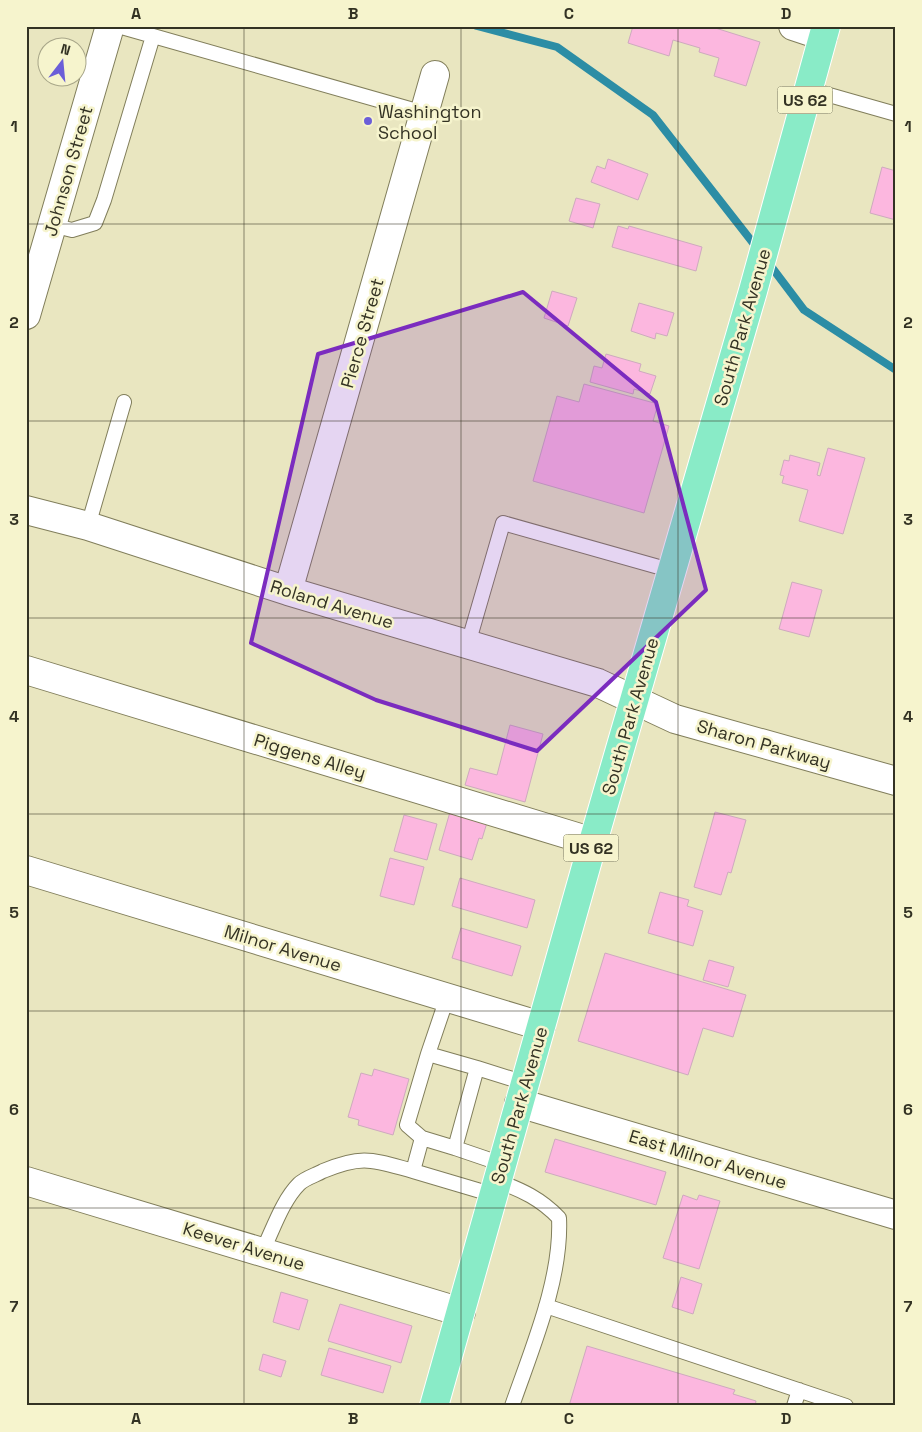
<svg xmlns="http://www.w3.org/2000/svg" width="922" height="1432" font-family="'Space Grotesk',sans-serif">
  <style>
    .lines { fill: none; stroke-linecap: round; stroke-linejoin: round }
    .stream { stroke: #2c8da5; stroke-width: 8 }
    .building { fill: #fcb7df; stroke: #ceaabe }
    .lane-casing { stroke: #817e5b; stroke-width: 16 }
    .street-casing { stroke: #817e5b; stroke-width: 30 }
    .primary-casing { stroke: #fff; stroke-width: 30 }
    .lane { stroke: #fff; stroke-width: 14 }
    .street { stroke: #fff; stroke-width: 28 }
    .primary { stroke: #89ebc7; stroke-width: 28 }
    .marked { fill: #7b2cbf; fill-opacity: 0.2; stroke: #7b2cbf; stroke-width: 4; stroke-linejoin: round }
    .grid { fill: none; stroke: #333223; stroke-width: 1; stroke-opacity: 0.55 }
    .poi-dot { fill: #6b5ed8; stroke: #f6f4cd; stroke-width: 2 }
    .labels { text-anchor: middle; dominant-baseline: central; stroke-width: 5; stroke-linejoin: round; paint-order: stroke }
    .shield { fill: #f6f4cd; stroke: #6e6c56; stroke-width: 1 }
    .shield-label { font-size: 16px; font-weight: bold; fill: #333223 }
    .poi-label { font-size: 18px; fill: #333223; stroke: #f6f4cd; text-anchor: start }
    .street-label { font-size: 18px; fill: #333223; stroke: #f6f4cd }
    .neatline { fill: none; stroke: #333223; stroke-width: 2 }
    .grid-label { font-size: 16px; text-anchor: middle; font-weight: bold; fill: #333223 }
  </style>
  <rect width="100%" height="100%" fill="#e9e6c0"/>
  <g class="lines">
    <!-- stream -->
    <path class="stream" d="M 477,26 L 557,47 L 653,115 L 757,248
      M 767,261 L 804,310 L 896,370"/>
  </g>
  <!-- building -->
  <path class="building" d="M 633,26 L 709,26 L 760,42 L 746,86 L 714,76 L 719,58 L 699,52 L 700,48 L 673,40 L 669,56 L 628,43 Z
    M 608,159 L 648,174 L 638,200 L 591,182 L 597,166 L 605,169 Z
    M 882,167 L 896,171 L 896,220 L 870,213 Z
    M 576,198 L 600,204 L 593,228 L 569,221 Z
    M 618,226 L 628,229 L 629,226 L 702,247 L 696,271 L 612,247 Z
    M 552,291 L 577,298 L 568,326 L 544,318 Z
    M 639,303 L 674,313 L 667,336 L 656,333 L 655,339 L 631,331 Z
    M 606,354 L 641,364 L 639,371 L 656,376 L 650,394 L 634,389 L 633,394 L 590,382 L 594,366 L 602,368 Z
    M 584,384 L 658,404 L 653,421 L 669,426 L 644,513 L 533,481 L 557,396 L 579,402 Z
    M 828,448 L 865,458 L 843,534 L 799,521 L 808,490 L 782,483 L 784,476 L 780,475 L 784,460 L 789,461 L 790,455 L 820,463 L 817,475 L 820,476 Z
    M 792,582 L 822,590 L 809,637 L 779,629 Z
    M 510,725 L 543,734 L 525,802 L 465,785 L 470,768 L 497,775 Z
    M 452,805 L 489,816 L 482,839 L 479,838 L 472,860 L 439,850 Z
    M 715,812 L 746,820 L 731,873 L 728,872 L 721,895 L 694,887 Z
    M 404,815 L 437,824 L 427,860 L 394,851 Z
    M 390,858 L 424,867 L 414,905 L 380,896 Z
    M 460,878 L 535,900 L 527,928 L 452,906 Z
    M 660,892 L 689,900 L 687,906 L 703,911 L 693,946 L 648,933 Z
    M 461,928 L 521,946 L 512,976 L 452,958 Z
    M 605,953 L 746,995 L 733,1037 L 703,1028 L 688,1075 L 578,1041 Z
    M 709,960 L 734,967 L 728,987 L 703,980 Z
    M 374,1069 L 409,1079 L 393,1135 L 358,1125 L 359,1120 L 348,1117 L 361,1073 L 372,1076 Z
    M 555,1139 L 666,1172 L 656,1205 L 545,1172 Z
    M 683,1195 L 697,1200 L 699,1195 L 720,1201 L 699,1269 L 663,1258 Z
    M 681,1277 L 702,1284 L 693,1314 L 672,1307 Z
    M 281,1292 L 308,1300 L 299,1330 L 273,1322 Z
    M 340,1304 L 412,1326 L 401,1363 L 328,1341 Z
    M 587,1346 L 735,1390 L 733,1394 L 756,1401 L 755,1406 L 569,1406 Z
    M 329,1348 L 391,1366 L 383,1393 L 321,1375 Z
    M 263,1354 L 286,1361 L 281,1377 L 259,1370 Z"/>
  <g class="lines">
    <!-- lane casing -->
    <g class="lane-casing">
      <path id="lane" d="M 118,26 L 424,113
        M 808,89 L 896,114
        M 52,225 L 72,230 L 95,223 L 104,200 L 153,36
        M 88,526 L 124,402
        M 468,644 L 503,523 L 673,571
        M 428,1054 L 447,998
        M 422,1138 L 407,1125 L 428,1054 L 477,1068
        M 455,1148 L 502,1164
        M 413,1171 L 494,1195
        M 497,1181 C 522,1190 541,1199 559,1218 C 562,1279 532,1348 512,1406
        M 262,1252 C 273,1230 282,1201 299,1184 C 305,1178 316,1175 323,1171 C 363,1154 373,1160 413,1171 L 422,1138 L 455,1148 L 477,1068 L 525,1083
        M 546,1306 L 846,1406
        M 794,1406 L 799,1390"/>
    </g>
    <!-- street casing -->
    <g class="street-casing">
      <path id="street" d="M 793,26 L 823,36
        M 26,315 L 110,26
        M 26,510 L 88,526 L 288,591 L 598,683 L 675,719 L 896,781
        M 288,591 L 435,75
        M 26,670 L 593,842
        M 26,870 L 541,1026
        M 519,1103 L 896,1215
        M 26,1181 L 461,1312"/>
    </g>
    <!-- primary casing -->
    <g class="primary-casing">
      <path id="primary" d="M 434,1406 L 593,842 L 753,291 L 826,26"/>
    </g>
    <!-- lane -->
    <use href="#lane" class="lane"/>
    <!-- street -->
    <use href="#street" class="street"/>
    <!-- primary -->
    <use href="#primary" class="primary"/>
  </g>
  <!-- marked area -->
  <path class="marked" d="M 523,292 L 656,402 L 706,590 L 537,751 L 376,700 L 251,643 L 318,354 Z"/>
  <!-- grid -->
  <path class="grid" d="M 244,26 L 244,1406M 461,26 L 461,1406M 678,26 L 678,1406M 26,224 L 896,224M 26,421 L 896,421M 26,618 L 896,618M 26,814 L 896,814M 26,1011 L 896,1011M 26,1208 L 896,1208"/>
  <!-- markers -->
  <circle class="poi-dot" cx="368" cy="121" r="5"/>
  <g class="labels">
    <!-- shield labels -->
    <g class="shield">
      <rect x="777.5" y="86.5" width="55" height="27" rx="4"/>
      <rect x="563.5" y="834.5" width="55" height="27" rx="4"/>
    </g>
    <g class="shield-label">
      <text x="805" y="100">US 62</text>
      <text x="591" y="848">US 62</text>
    </g>
    <!-- poi labels -->
    <g class="poi-label">
      <text x="378" y="111">Washington<tspan x="378" dy="21">School</tspan></text>
    </g>
    <!-- street labels -->
    <g class="street-label">
      <text transform="translate(68 171) rotate(-74)">Johnson Street</text>
      <text transform="translate(742 327) rotate(-74)">South Park Avenue</text>
      <text transform="translate(362 333) rotate(-74)">Pierce Street</text>
      <text transform="translate(332 604) rotate(17)">Roland Avenue</text>
      <text transform="translate(630 716) rotate(-74)">South Park Avenue</text>
      <text transform="translate(764 744) rotate(16)">Sharon Parkway</text>
      <text transform="translate(310 756) rotate(17)">Piggens Alley</text>
      <text transform="translate(283 948) rotate(17)">Milnor Avenue</text>
      <text transform="translate(519 1105) rotate(-74)">South Park Avenue</text>
      <text transform="translate(708 1159) rotate(17)">East Milnor Avenue</text>
      <text transform="translate(244 1246) rotate(17)">Keever Avenue</text>
    </g>
  </g>
  <!-- border -->
  <rect width="922" height="1432" fill="none" stroke="#f6f4cd" stroke-width="55"/>
  <!-- north arrow -->
  <g transform="translate(62 62) rotate(16)"><circle r="24" fill="#f6f4cd" stroke="#a8a689"/>
  <path d="M0-4L9 19L0 12L-9 19Z" fill="#6b5ed8"/>
  <text y="-8" font-size="14" font-weight="bold" text-anchor="middle" fill="#333223">N</text>
  </g>
  <rect x="28" y="28" width="866" height="1376" class="neatline"/>
  <g class="grid-label">
    <text x="136" y="19">A</text>
    <text x="353" y="19">B</text>
    <text x="569" y="19">C</text>
    <text x="786" y="19">D</text>
    <text x="14" y="132">1</text>
    <text x="908" y="132">1</text>
    <text x="14" y="328">2</text>
    <text x="908" y="328">2</text>
    <text x="14" y="525">3</text>
    <text x="908" y="525">3</text>
    <text x="14" y="722">4</text>
    <text x="908" y="722">4</text>
    <text x="14" y="918">5</text>
    <text x="908" y="918">5</text>
    <text x="14" y="1115">6</text>
    <text x="908" y="1115">6</text>
    <text x="14" y="1312">7</text>
    <text x="908" y="1312">7</text>
    <text x="136" y="1424">A</text>
    <text x="353" y="1424">B</text>
    <text x="569" y="1424">C</text>
    <text x="786" y="1424">D</text>
  </g>
</svg>
